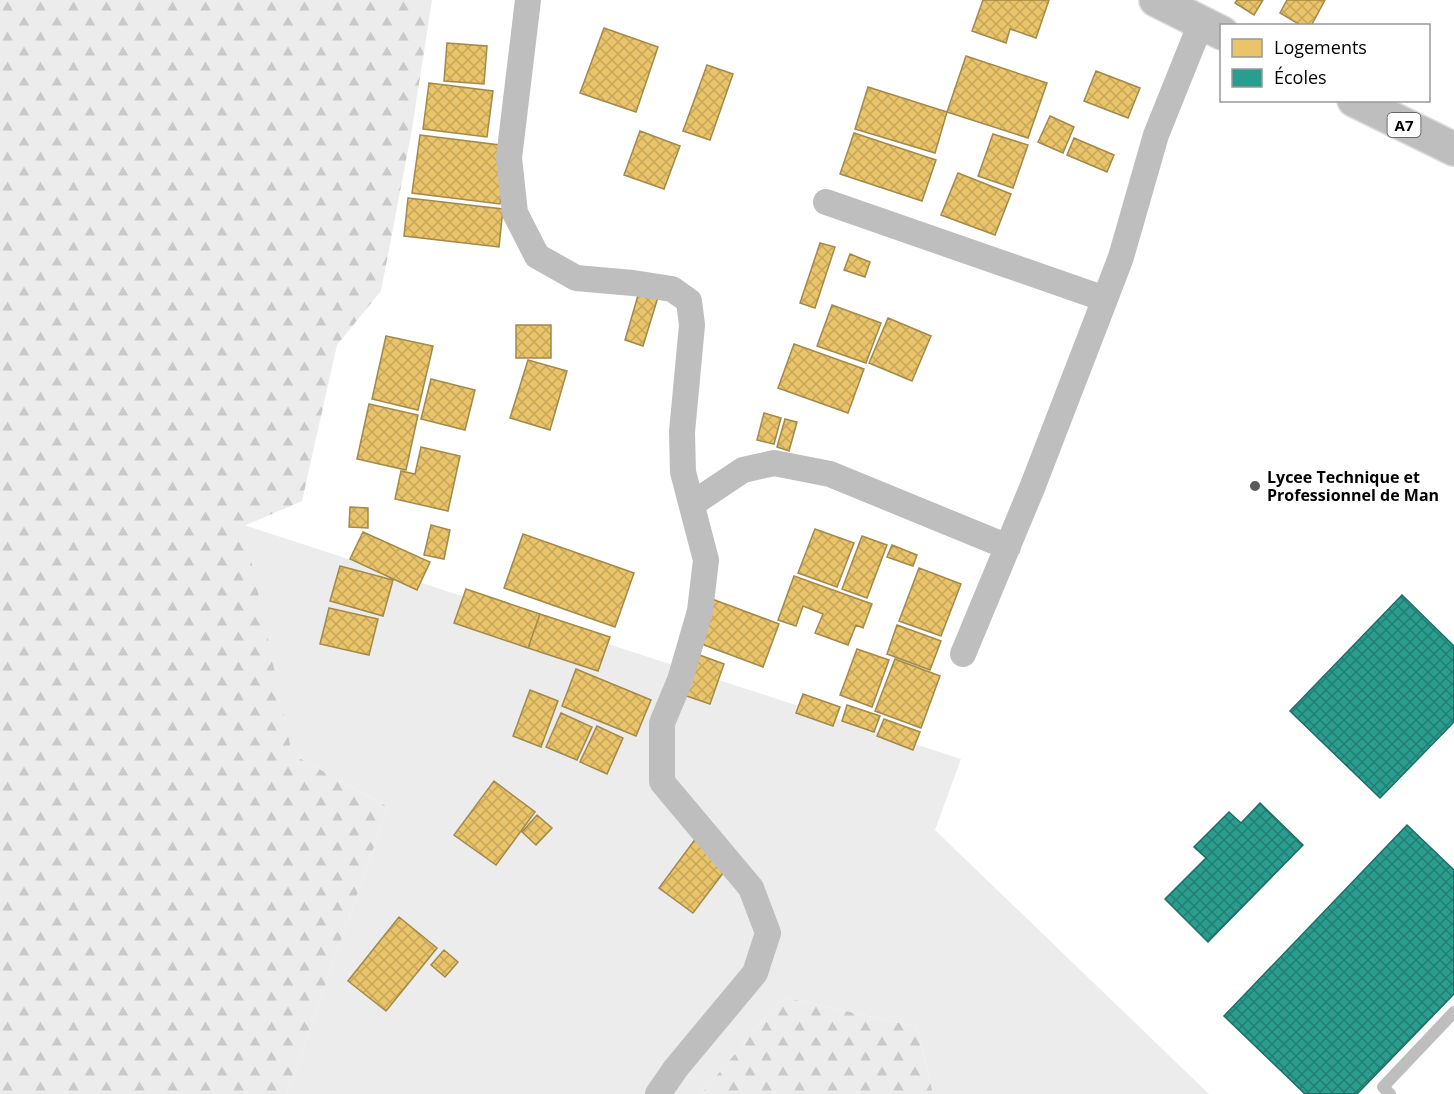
<svg xmlns="http://www.w3.org/2000/svg" width="1454" height="1094" font-family="'Open Sans',sans-serif">
  <style>
    .grass { fill: #ececec }
    .forest { fill: url(#forest-firs) }
    .homes { fill: url(#homes-cross-hatch); stroke: #a3894a; stroke-width: 1.5 }
    .schools { fill: url(#schools-cross-hatch); stroke: #1d6e64; stroke-width: 1.5 }
    .lines { fill: none; stroke-linecap: round; stroke-linejoin: round }
    .primary-casing { stroke: #dbdbdb; stroke-width: 36 }
    .service { stroke: #bebebe; stroke-width: 12 }
    .minor { stroke: #bebebe; stroke-width: 26 }
    .primary { stroke: #bebebe; stroke-width: 33 }
    .poi-dot { fill: #595959; stroke: #fff; stroke-width: 2 }
    .labels { text-anchor: middle; dominant-baseline: central; stroke-width: 6; stroke-linejoin: round; paint-order: stroke }
    .shield { fill: #fff; stroke: #4c4c4c; stroke-width: 1.5 }
    .shield-label { font-size: 15px; font-weight: bold; fill: #000 }
    .poi-label { font-size: 16px; font-weight: bold; fill: #000; stroke: #fff; text-anchor: start }
  </style>
  <defs>
    <pattern id="forest-firs" width="22" height="20" patternUnits="userSpaceOnUse" patternTransform="scale(1.5)"><rect width="22" height="20" fill="#ececec"/><path d="M5 1l3.5 6h-7zM16 11l3.5 6h-7z" fill="#c9c9c9"/></pattern>
    <pattern id="homes-cross-hatch" width="8" height="8" patternUnits="userSpaceOnUse" patternTransform="scale(1.5)"><rect width="8" height="8" fill="#e9c46a"/><path d="M0 0l8 8M0 8l8-8" fill="none" stroke="#c6a75a"/></pattern>
    <pattern id="schools-cross-hatch" width="8" height="8" patternUnits="userSpaceOnUse" patternTransform="scale(1.5)"><rect width="8" height="8" fill="#2a9d8f"/><path d="M0 0l8 8M0 8l8-8" fill="none" stroke="#227e72"/></pattern>
  </defs>
  <rect width="100%" height="100%" fill="#fff"/>
  <!-- grass -->
  <path class="grass" d="M 244,525 L 961,759 L 935,830 L 1209,1094 L 933,1094 L 917,1027 L 783,997 L 701,1094 L 287,1094 L 388,807 L 292,754 L 238,664 Z"/>
  <!-- forest -->
  <path class="forest" d="M 0,0 L 432,0 L 412,129 L 381,291 L 337,345 L 302,501 L 244,526 L 292,754 L 388,807 L 287,1094 L 0,1094 Z
    M 783,997 L 917,1027 L 933,1094 L 701,1094 Z"/>
  <!-- homes -->
  <path class="homes" d="M 983,0 L 1049,0 L 1036,38 L 1010,29 L 1006,43 L 972,31 Z
    M 1237,0 L 1263,0 L 1254,15 L 1235,3 Z
    M 1287,0 L 1325,0 L 1311,26 L 1302,26 L 1280,13 Z
    M 604,28 L 658,47 L 636,112 L 580,93 Z
    M 447,43 L 487,46 L 484,84 L 444,81 Z
    M 966,56 L 1047,83 L 1028,138 L 947,112 Z
    M 707,65 L 733,74 L 710,140 L 683,131 Z
    M 1096,71 L 1140,88 L 1128,118 L 1084,101 Z
    M 429,83 L 493,91 L 487,137 L 423,129 Z
    M 868,87 L 947,112 L 935,153 L 855,129 Z
    M 1050,116 L 1074,127 L 1063,153 L 1038,142 Z
    M 640,131 L 680,146 L 664,189 L 624,175 Z
    M 854,133 L 936,160 L 922,201 L 840,174 Z
    M 993,134 L 1028,145 L 1013,188 L 978,176 Z
    M 420,135 L 508,146 L 500,204 L 412,193 Z
    M 1074,138 L 1114,155 L 1107,172 L 1067,155 Z
    M 958,173 L 1011,194 L 995,235 L 941,215 Z
    M 408,198 L 503,209 L 499,247 L 404,236 Z
    M 820,243 L 835,247 L 815,308 L 800,303 Z
    M 850,254 L 870,262 L 865,277 L 844,270 Z
    M 639,292 L 658,297 L 643,346 L 625,340 Z
    M 832,305 L 881,323 L 866,363 L 817,346 Z
    M 888,318 L 931,336 L 912,381 L 869,363 Z
    M 516,325 L 551,325 L 551,358 L 516,358 Z
    M 386,336 L 433,346 L 418,410 L 372,399 Z
    M 794,344 L 864,369 L 848,413 L 778,388 Z
    M 528,360 L 567,371 L 550,430 L 510,418 Z
    M 431,379 L 475,390 L 465,430 L 421,419 Z
    M 369,404 L 418,415 L 406,470 L 357,459 Z
    M 764,413 L 781,418 L 774,444 L 757,440 Z
    M 785,419 L 797,422 L 789,451 L 777,447 Z
    M 421,447 L 460,456 L 448,511 L 395,499 L 401,471 L 415,474 Z
    M 350,507 L 368,508 L 368,528 L 349,527 Z
    M 431,525 L 450,530 L 444,559 L 424,555 Z
    M 815,529 L 854,543 L 837,587 L 798,573 Z
    M 363,532 L 430,562 L 417,590 L 350,559 Z
    M 523,534 L 634,573 L 615,627 L 504,588 Z
    M 862,536 L 887,545 L 867,598 L 842,589 Z
    M 892,545 L 917,555 L 913,566 L 887,557 Z
    M 340,566 L 393,580 L 383,616 L 330,601 Z
    M 919,568 L 961,584 L 941,636 L 899,621 Z
    M 794,576 L 872,604 L 863,628 L 856,625 L 848,645 L 815,633 L 823,614 L 803,606 L 796,626 L 778,620 Z
    M 466,589 L 540,614 L 528,648 L 454,623 Z
    M 712,599 L 779,624 L 763,667 L 696,642 Z
    M 329,608 L 378,619 L 369,655 L 320,644 Z
    M 540,614 L 610,637 L 598,671 L 528,648 Z
    M 897,625 L 941,641 L 930,670 L 887,654 Z
    M 857,649 L 889,660 L 872,707 L 840,695 Z
    M 686,650 L 724,664 L 710,704 L 672,691 Z
    M 895,659 L 940,676 L 921,728 L 875,711 Z
    M 576,669 L 651,700 L 636,736 L 562,706 Z
    M 530,690 L 558,701 L 541,747 L 513,736 Z
    M 803,694 L 840,707 L 833,726 L 796,713 Z
    M 847,705 L 880,716 L 874,732 L 842,721 Z
    M 561,713 L 592,727 L 577,760 L 546,747 Z
    M 884,719 L 920,732 L 913,750 L 877,736 Z
    M 597,726 L 623,738 L 607,774 L 580,762 Z
    M 494,781 L 535,812 L 496,865 L 454,835 Z
    M 537,815 L 552,828 L 536,845 L 522,832 Z
    M 702,830 L 736,856 L 693,913 L 659,888 Z
    M 399,917 L 437,948 L 386,1011 L 348,981 Z
    M 444,950 L 458,962 L 445,977 L 431,965 Z"/>
  <!-- schools -->
  <path class="schools" d="M 1402,595 L 1454,646 L 1454,722 L 1380,798 L 1290,711 Z
    M 1260,803 L 1303,845 L 1208,942 L 1165,899 L 1206,858 L 1194,847 L 1229,812 L 1241,823 Z
    M 1407,825 L 1454,870 L 1454,994 L 1357,1094 L 1305,1094 L 1224,1016 Z"/>
  <g class="lines">
    <!-- primary casing -->
    <g class="primary-casing">
      <path id="primary" d="M 1156,0 L 1222,33
        M 1354,100 L 1454,149"/>
    </g>
    <!-- service -->
    <path class="service" d="M 1390,1094 L 1383,1087 L 1454,1012"/>
    <!-- minor -->
    <path class="minor" d="M 528,0 L 509,158 L 515,213 L 537,256 L 576,278 L 633,283 L 672,289 L 689,301 L 692,325 L 682,432 L 683,472 L 706,560 L 700,611 L 680,680 L 662,723 L 662,782 L 751,888 L 768,933 L 755,973 L 676,1068 L 658,1094
      M 826,202 L 1105,299
      M 692,504 L 743,470 L 774,463 L 830,474 L 1008,547
      M 963,654 L 1032,488 L 1105,299 L 1121,257 L 1156,135 L 1201,23"/>
    <!-- primary -->
    <use href="#primary" class="primary"/>
  </g>
  <!-- markers -->
  <circle class="poi-dot" cx="1255" cy="486" r="6"/>
  <g class="labels">
    <!-- shield labels -->
    <rect class="shield" x="1387.5" y="113" width="33" height="24" rx="4.5"/>
    <g class="shield-label">
      <text x="1404" y="125">A7</text>
    </g>
    <!-- poi labels -->
    <g class="poi-label">
      <text x="1267" y="477">Lycee Technique et<tspan x="1267" dy="18">Professionnel de Man</tspan></text>
    </g>
  </g>
  <!-- legend -->
  <rect x="1220" y="24" width="210" height="78" fill="#ffffff" stroke="#999999" stroke-width="1.5"/>
  <rect x="1232" y="39" width="30" height="18" fill="#e9c46a" stroke="#999999" stroke-width="1.5"/>
  <text x="1274" y="54" font-size="18" fill="#000000">Logements</text>
  <rect x="1232" y="69" width="30" height="18" fill="#2a9d8f" stroke="#999999" stroke-width="1.5"/>
  <text x="1274" y="84" font-size="18" fill="#000000">Écoles</text>
</svg>
